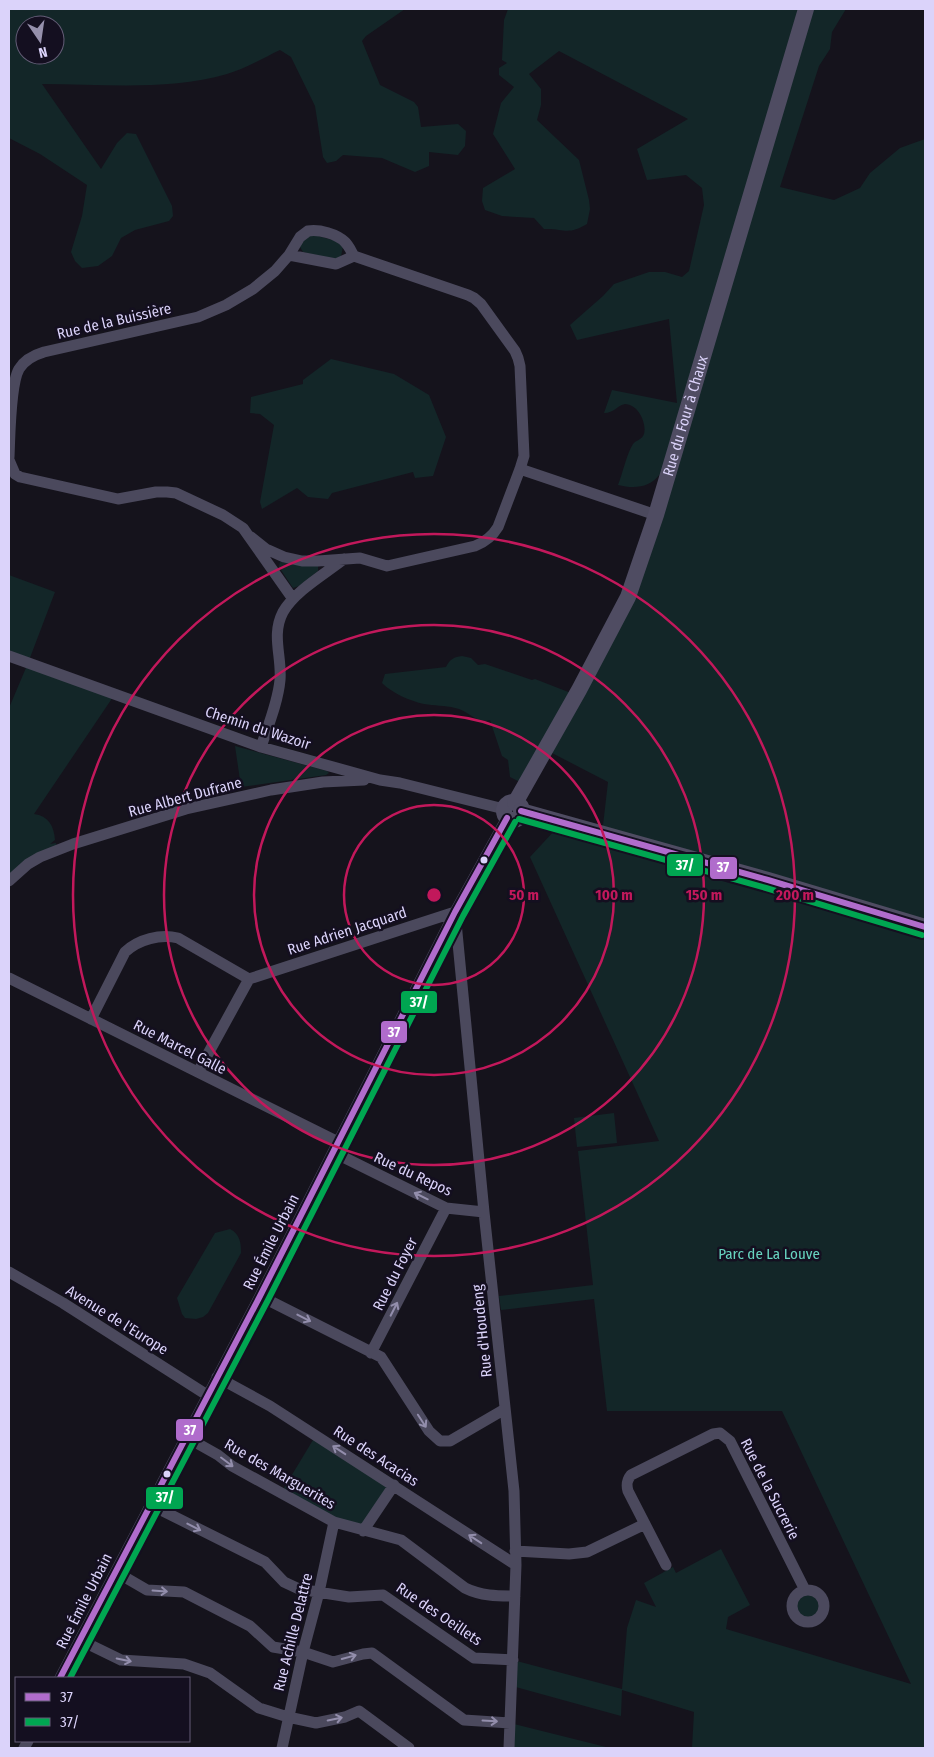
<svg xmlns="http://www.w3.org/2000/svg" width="934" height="1757" font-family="'Fira Sans Condensed',sans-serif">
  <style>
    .green { fill: #132628; fill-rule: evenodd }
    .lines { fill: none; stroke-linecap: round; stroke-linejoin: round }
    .street { stroke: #4b495d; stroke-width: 11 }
    .secondary { stroke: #4f4c62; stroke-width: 16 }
    .bus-1-casing { stroke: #140f20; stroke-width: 10 }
    .bus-2-casing { stroke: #140f20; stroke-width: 10 }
    .bus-1 { stroke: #b06ccc; stroke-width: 6 }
    .bus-2 { stroke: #00a651; stroke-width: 6 }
    .oneway { stroke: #938eac }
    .ring { fill: none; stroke: #c2185b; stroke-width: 2.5 }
    .bus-dot { fill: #dbd3fa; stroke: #140f20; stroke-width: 2 }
    .labels { text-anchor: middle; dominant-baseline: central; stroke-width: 5; stroke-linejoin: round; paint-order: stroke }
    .street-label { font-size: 15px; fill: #dbd3fa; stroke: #140f20 }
    .park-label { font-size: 15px; fill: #67d3bf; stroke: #140f20 }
    .centre { fill: #c2185b; stroke: #140f20; stroke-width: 2.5 }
    .ring-label { font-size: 15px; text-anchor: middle; font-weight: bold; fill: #c2185b; stroke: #140f20; stroke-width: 5; stroke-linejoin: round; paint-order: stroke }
    .line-badge { stroke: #140f20; stroke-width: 2 }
    .badge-label { font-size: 14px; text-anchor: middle; font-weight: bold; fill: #fff }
  </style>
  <rect width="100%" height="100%" fill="#15131c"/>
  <!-- green -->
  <path class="green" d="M 9,9 L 405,9 L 366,36 L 362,41 L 380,85 L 414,102 L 418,107 L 421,127 L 458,124 L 466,131 L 465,146 L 458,155 L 429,152 L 429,166 L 415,172 L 382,158 L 343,155 L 336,161 L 327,163 L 323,157 L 315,106 L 291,57 L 280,50 C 263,58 245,69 227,74 C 168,91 103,84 42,84 L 101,169 L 117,143 L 127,133 L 136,134 L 172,206 L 173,216 L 169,221 L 135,230 L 121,238 L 112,256 L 98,266 L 82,268 L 75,261 L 71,252 L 82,216 L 87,185 L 40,154 L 9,138 ZM 25,25 L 55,25 L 55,55 L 25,55 Z
    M 508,9 L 846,9 L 832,32 L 830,49 L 819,66 L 780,187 L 834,200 L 860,188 L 870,173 L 900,148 L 925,139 L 925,1748 L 692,1748 L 694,1712 L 622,1690 L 621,1716 L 512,1686 L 513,1660 L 622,1689 L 627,1628 L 636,1600 L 656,1607 L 644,1583 L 673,1567 L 676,1573 L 721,1549 L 750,1605 L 728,1617 L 726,1629 L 911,1684 L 782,1411 L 607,1411 L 594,1299 L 501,1310 L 499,1296 L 593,1285 L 578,1151 L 659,1141 L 530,857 L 555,830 L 558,822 L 602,834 L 608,782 L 552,753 L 628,597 L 660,474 C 650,488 634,489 618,485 C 622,475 627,453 633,444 C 636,440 642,440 644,434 C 647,423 638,404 625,404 C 618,405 614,413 604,413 L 612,390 L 677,403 L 669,319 L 577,340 L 570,325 L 603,296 L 614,284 L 649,272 L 665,272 L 682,277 L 689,271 L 704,205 L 702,188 L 686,175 L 647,180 L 637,149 L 688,119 L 559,51 L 529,74 L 541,89 L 541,105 L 537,120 L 579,160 L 589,200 L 590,209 L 587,224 C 567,236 564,228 544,229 L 534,218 L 502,216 L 485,210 L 482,201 L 483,188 L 515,169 L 493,134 L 501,103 L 514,87 L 499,75 L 499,68 L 507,63 L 502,60 L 504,20 Z
    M 311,234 L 336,241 L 343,247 L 341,256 L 336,260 L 303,252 L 300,247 L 302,240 Z
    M 331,359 L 394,374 L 429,395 L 446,437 L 433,476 L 415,478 L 413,472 L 332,493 L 328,499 L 308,497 L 297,488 L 262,509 L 260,502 L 274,425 L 260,414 L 250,413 L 251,397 L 303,384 L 303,380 Z
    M 280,562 L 315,566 L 318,566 L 318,571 L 299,586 L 293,588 L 279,567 Z
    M 9,575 L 55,592 L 28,663 L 115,694 L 34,814 C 48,816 54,825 55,840 L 50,844 L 56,843 L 57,850 L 9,881 L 9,708 L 28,663 L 9,656 Z
    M 462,656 L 471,658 L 478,665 L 485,664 L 532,680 L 535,679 L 576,695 L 526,785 L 510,777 L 508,760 L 502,756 L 490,720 C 476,724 468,710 455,708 C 445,705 434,706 424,704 C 410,701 392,693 382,683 L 385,674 L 446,667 C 450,659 454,657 462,656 Z
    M 235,746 L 327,771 L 329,773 L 326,775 L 241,787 Z
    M 614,1113 L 617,1143 L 577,1147 L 574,1118 Z
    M 230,1229 C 240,1234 241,1243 241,1253 L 208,1313 L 203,1317 L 196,1319 L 185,1318 L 182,1314 L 177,1298 L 215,1233 Z
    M 316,1435 L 394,1485 L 363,1531 L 281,1493 Z
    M797 1606a11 11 0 1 1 22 0a11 11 0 1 1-22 0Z
    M 510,1723 L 610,1748 L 509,1748 Z"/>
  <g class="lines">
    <!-- street -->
    <path class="street" d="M 289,255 L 336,264 L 354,256
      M 9,457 C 10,437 10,385 19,369 C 25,359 34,355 44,352 L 198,317 L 226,305 L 253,289 L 275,271 L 289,255 L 300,237 L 308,231 C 319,229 337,234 345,242 C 349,246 351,251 354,256 L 468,295 L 474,298 L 481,304 L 515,351 L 518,358 L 520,366 L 524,456 L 520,469 L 498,527 C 492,537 485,542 475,546 L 387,566 L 360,558 L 318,561 L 302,561 L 284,557 L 266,549 L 251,537
      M 9,460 L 15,474 L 20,477 L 118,499 L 156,492 L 167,492 L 176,493 L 223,515 L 243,528 L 293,599
      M 520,469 L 656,515
      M 9,656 L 261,747 L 380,780 L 400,783 L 504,809
      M 261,747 C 268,726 278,702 280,680 C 282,656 271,635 283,612 C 295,591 325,574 344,559
      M 9,881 L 28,864 L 40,857 L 73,844 L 186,809 L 271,790 L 323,782 L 364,780
      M 455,912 L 484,1212 L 514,1491 L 516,1565 L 509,1748
      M 9,978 L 338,1142
      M 249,979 L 455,912
      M 91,1019 L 125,952 C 139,939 160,934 178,938 L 249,979
      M 198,1072 L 249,979
      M 333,1152 L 446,1208 L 484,1212
      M 9,1272 L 63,1303 L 207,1395
      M 260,1296 L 381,1357 L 429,1431 L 440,1441 L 450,1441 L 505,1409
      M 371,1353 L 446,1208
      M 217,1377 L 270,1406 L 516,1565
      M 186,1437 L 218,1455 L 232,1466 L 334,1522 L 401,1540 L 465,1588 C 481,1596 497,1596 515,1596
      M 151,1505 L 265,1562 L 284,1582 L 299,1589 L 349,1597 L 383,1595 L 474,1658 L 513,1660
      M 363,1531 L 394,1485
      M 515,1551 L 569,1554 L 587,1552 L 645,1524
      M 666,1565 L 628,1491 C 626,1484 627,1480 631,1475 L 713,1434 L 720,1433 L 730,1441 L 805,1590
      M 116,1572 L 147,1590 L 184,1592 L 250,1626 L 273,1647 L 303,1652 L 333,1662 L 363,1654 L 372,1653 L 464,1720 L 510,1723
      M792 1606a16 16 0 1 1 32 0a16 16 0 1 1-32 0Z
      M 80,1640 L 121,1660 L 184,1664 L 210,1673 L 259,1708 L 288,1717 L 316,1723 L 345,1717 L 359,1711 L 409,1748
      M 60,1678 L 260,1296 L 455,912 L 507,818
      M 24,1748 L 28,1741
      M 282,1748 L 303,1652 L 319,1592 L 334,1522"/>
    <!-- secondary -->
    <g class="secondary">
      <circle cx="513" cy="811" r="9"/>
      <path id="s1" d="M 515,803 L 579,690 L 628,597 L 656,515 L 806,9"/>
      <path d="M 521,811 L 768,880 L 925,927"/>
    </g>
    <!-- bus-1 casing -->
    <g class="bus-1-casing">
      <path id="bus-1" d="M 521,811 L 768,880 L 925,927
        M 60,1678 L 260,1296 L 455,912 L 507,818"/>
    </g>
    <!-- bus-2 casing -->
    <g class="bus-2-casing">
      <path id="bus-2" d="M 519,819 L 766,888 L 922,935
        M 70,1678 L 268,1300 L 463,916 L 515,822"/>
    </g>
    <!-- bus-1 -->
    <use href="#bus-1" class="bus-1"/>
    <!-- bus-2 -->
    <use href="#bus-2" class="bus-2"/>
  </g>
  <!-- one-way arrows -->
  <defs><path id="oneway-shaft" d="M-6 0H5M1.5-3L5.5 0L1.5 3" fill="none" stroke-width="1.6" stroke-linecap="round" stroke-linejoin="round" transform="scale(1.25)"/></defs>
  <g class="oneway">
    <use href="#oneway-shaft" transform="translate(421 1196) rotate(-154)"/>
    <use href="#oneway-shaft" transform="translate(394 1309) rotate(-63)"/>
    <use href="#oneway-shaft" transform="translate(304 1318) rotate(27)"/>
    <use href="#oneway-shaft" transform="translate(422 1421) rotate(57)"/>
    <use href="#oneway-shaft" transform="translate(339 1450) rotate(-147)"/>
    <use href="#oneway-shaft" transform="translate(227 1462) rotate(37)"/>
    <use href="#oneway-shaft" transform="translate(194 1527) rotate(27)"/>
    <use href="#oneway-shaft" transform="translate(475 1539) rotate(-147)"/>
    <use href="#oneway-shaft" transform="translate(160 1591) rotate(4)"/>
    <use href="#oneway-shaft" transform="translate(349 1657) rotate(-15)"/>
    <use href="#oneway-shaft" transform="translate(124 1660) rotate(12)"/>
    <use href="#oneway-shaft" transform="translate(335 1719) rotate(-12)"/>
    <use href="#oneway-shaft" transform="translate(490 1721) rotate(3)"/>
  </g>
  <!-- distance rings -->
  <g class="ring">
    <circle cx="434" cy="895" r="90"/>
    <circle cx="434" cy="895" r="180"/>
    <circle cx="434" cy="895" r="270"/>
    <circle cx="434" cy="895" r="361"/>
  </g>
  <!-- markers -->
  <g class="bus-dot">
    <circle cx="484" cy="860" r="4.5"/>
    <circle cx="167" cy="1474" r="4.5"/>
  </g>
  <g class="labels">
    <!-- street labels -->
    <g class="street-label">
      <text transform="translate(114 321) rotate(-13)">Rue de la Buissière</text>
      <text stroke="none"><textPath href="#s1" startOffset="425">Rue du Four à Chaux</textPath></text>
      <text transform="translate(258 728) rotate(18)">Chemin du Wazoir</text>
      <text transform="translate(185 797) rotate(-15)">Rue Albert Dufrane</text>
      <text transform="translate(347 931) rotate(-18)">Rue Adrien Jacquard</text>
      <text transform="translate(180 1047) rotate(27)">Rue Marcel Galle</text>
      <text transform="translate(413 1174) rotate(25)">Rue du Repos</text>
      <text transform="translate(271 1242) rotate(-63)">Rue Émile Urbain</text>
      <text transform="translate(395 1274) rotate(-63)">Rue du Foyer</text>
      <text transform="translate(117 1320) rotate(32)">Avenue de l'Europe</text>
      <text transform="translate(482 1331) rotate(-96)">Rue d'Houdeng</text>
      <text transform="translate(376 1456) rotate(33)">Rue des Acacias</text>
      <text transform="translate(280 1474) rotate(30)">Rue des Marguerites</text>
      <text transform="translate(770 1489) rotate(63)">Rue de la Sucrerie</text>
      <text transform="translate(84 1601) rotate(-63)">Rue Émile Urbain</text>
      <text transform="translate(439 1614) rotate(34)">Rue des Oeillets</text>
      <text transform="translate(293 1632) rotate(-76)">Rue Achille Delattre</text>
    </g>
    <!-- park labels -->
    <g class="park-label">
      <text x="769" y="1254">Parc de La Louve</text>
    </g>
  </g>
  <circle cx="434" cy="895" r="8" class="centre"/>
  <g class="ring-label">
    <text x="524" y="900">50 m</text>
    <text x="614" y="900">100 m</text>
    <text x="704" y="900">150 m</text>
    <text x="795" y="900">200 m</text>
  </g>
  <g class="line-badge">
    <rect x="666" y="853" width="38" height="24" rx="5" fill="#00a651"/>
    <rect x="709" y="856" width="29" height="24" rx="5" fill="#b06ccc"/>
    <rect x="400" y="990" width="38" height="24" rx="5" fill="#00a651"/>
    <rect x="380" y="1020" width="28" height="24" rx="5" fill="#b06ccc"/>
    <rect x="175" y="1418" width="29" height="24" rx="5" fill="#b06ccc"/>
    <rect x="145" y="1486" width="39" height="24" rx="5" fill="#00a651"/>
  </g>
  <g class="badge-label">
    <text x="685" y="870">37/</text>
    <text x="723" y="872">37</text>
    <text x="419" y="1007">37/</text>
    <text x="394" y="1037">37</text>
    <text x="190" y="1435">37</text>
    <text x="165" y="1502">37/</text>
  </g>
  <!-- border -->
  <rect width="934" height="1757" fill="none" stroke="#dbd3fa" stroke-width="20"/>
  <!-- legend -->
  <rect x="15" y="1677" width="175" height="65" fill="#140f20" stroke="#645d77"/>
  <rect x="25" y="1693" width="25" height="8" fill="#b06ccc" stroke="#645d77"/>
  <text x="60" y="1702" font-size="15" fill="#dbd3fa">37</text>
  <rect x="25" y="1718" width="25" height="8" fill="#00a651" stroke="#645d77"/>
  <text x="60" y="1727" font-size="15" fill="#dbd3fa">37/</text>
  <!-- north arrow -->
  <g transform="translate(40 40) rotate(167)"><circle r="24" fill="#140f20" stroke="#645d77"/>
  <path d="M0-4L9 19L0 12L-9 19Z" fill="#9690ac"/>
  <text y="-8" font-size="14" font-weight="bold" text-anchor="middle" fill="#dbd3fa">N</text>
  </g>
</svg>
